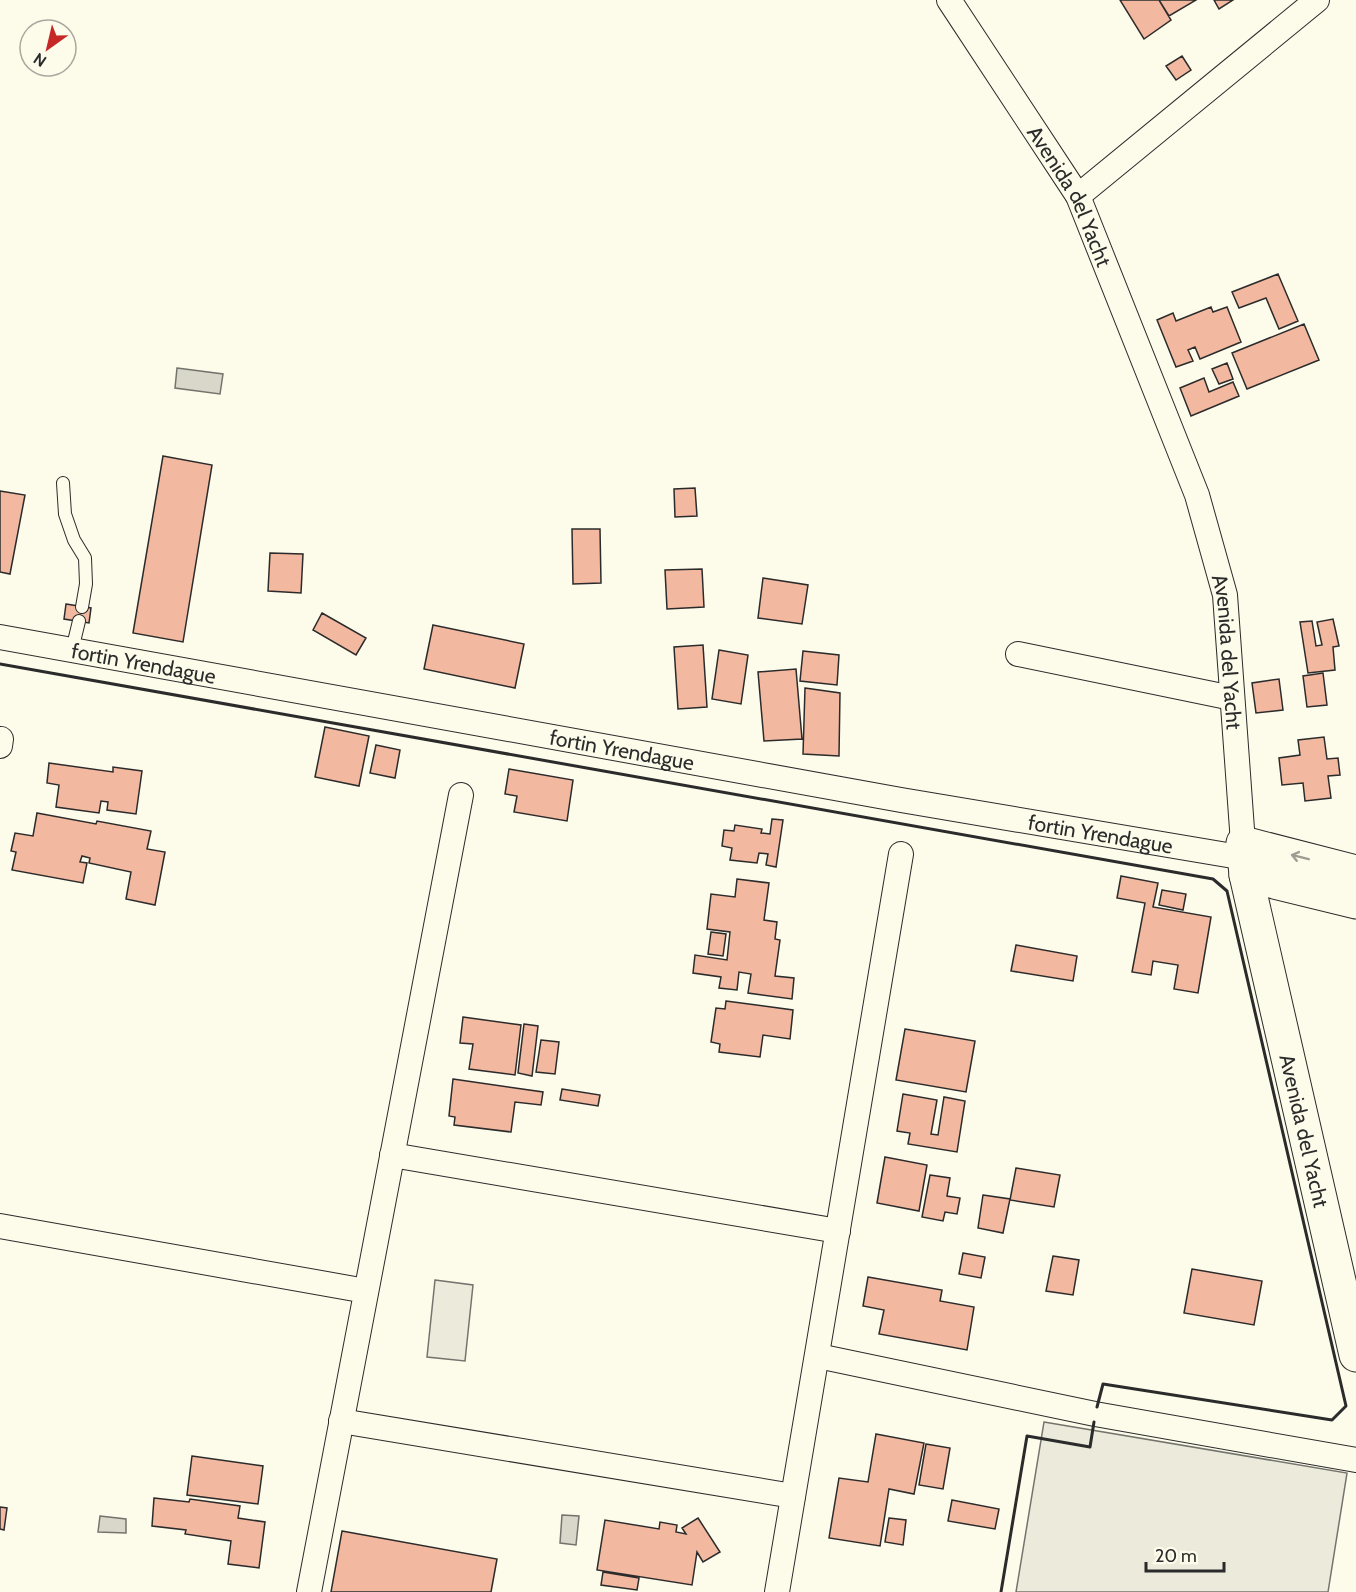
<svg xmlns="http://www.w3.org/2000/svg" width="1356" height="1592" font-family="Cabin,sans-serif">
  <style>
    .green { fill: #ecebdb; stroke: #74746e; stroke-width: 1.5 }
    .water { fill: #d8d7c9; stroke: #74746e; stroke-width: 1.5 }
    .building { fill: #f2b8a0; stroke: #2b2b2b; stroke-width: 1.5 }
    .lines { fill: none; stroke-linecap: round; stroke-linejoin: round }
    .lane-casing { stroke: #2b2b2b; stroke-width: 14 }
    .street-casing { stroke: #2b2b2b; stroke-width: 26 }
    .secondary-casing { stroke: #2b2b2b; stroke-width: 35 }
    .lane { stroke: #fdfbea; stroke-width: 12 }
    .street { stroke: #fdfbea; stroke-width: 24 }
    .secondary { stroke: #fdfbea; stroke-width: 33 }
    .wall { stroke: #2b2b2b; stroke-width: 3 }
    .oneway { stroke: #9e9d94 }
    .labels { text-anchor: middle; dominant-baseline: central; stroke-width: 4.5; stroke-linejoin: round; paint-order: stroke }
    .street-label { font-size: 21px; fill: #2b2b2b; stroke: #fdfbea }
  </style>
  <rect width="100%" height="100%" fill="#fdfbea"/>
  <!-- green -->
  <path class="green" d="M 435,1280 L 473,1285 L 465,1361 L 427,1357 Z
    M 1044,1422 L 1347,1473 L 1328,1592 L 1016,1592 Z"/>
  <!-- water -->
  <path class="water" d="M 177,368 L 223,374 L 220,394 L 175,388 Z
    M 562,1515 L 579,1516 L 576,1545 L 560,1543 Z
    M 100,1516 L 126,1519 L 126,1533 L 98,1532 Z"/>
  <!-- building -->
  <path class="building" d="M 1120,0 L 1159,0 L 1171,20 L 1144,39 Z
    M 1159,0 L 1196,0 L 1169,16 Z
    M 1214,0 L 1233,0 L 1219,9 Z
    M 1182,56 L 1191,70 L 1176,80 L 1166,66 Z
    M 1278,274 L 1298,321 L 1279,329 L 1266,298 L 1239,308 L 1232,292 Z
    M 1211,307 L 1213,312 L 1227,307 L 1241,342 L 1200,359 L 1195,347 L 1188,350 L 1193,361 L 1176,367 L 1157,320 L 1173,313 L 1176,321 Z
    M 1304,324 L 1319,360 L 1247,389 L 1232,353 Z
    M 1227,363 L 1233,379 L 1219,384 L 1212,369 Z
    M 1204,378 L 1209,392 L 1233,382 L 1239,396 L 1191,416 L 1180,388 Z
    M 163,456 L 212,465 L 183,642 L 133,633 Z
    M 695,488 L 697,516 L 675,517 L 674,489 Z
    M 0,491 L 25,495 L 10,574 L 0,572 Z
    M 572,529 L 600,529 L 601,583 L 573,584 Z
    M 270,553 L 303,554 L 301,593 L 268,591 Z
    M 702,569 L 704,607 L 667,609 L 665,570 Z
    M 763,578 L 808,585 L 802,624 L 758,618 Z
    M 66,604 L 91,608 L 89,623 L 64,619 Z
    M 322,613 L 366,638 L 356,655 L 313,630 Z
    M 1333,619 L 1339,646 L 1333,647 L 1335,670 L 1308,673 L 1300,622 L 1312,621 L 1316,646 L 1322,645 L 1317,622 Z
    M 433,625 L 524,644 L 515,688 L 424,669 Z
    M 703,645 L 707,707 L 678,709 L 674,647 Z
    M 719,650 L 748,655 L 741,704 L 712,699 Z
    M 803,651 L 839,655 L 837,685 L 800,681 Z
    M 796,669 L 802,739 L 764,741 L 758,672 Z
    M 1323,673 L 1327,705 L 1307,707 L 1303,676 Z
    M 1279,679 L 1283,710 L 1256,713 L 1252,683 Z
    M 805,688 L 840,693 L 839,756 L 803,754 Z
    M 325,727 L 369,736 L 359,786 L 315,777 Z
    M 1324,737 L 1327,759 L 1338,758 L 1340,775 L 1328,776 L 1331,798 L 1305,801 L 1303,783 L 1282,785 L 1279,758 L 1300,755 L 1298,740 Z
    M 376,745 L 400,750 L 395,778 L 370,773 Z
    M 49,763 L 113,772 L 113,767 L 142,771 L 136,814 L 107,810 L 108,802 L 101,801 L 99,813 L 56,807 L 59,785 L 47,783 Z
    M 509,769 L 573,780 L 567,821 L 514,812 L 517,796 L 505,794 Z
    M 37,813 L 96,824 L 97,821 L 151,831 L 147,849 L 165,852 L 155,905 L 126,899 L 131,872 L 89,863 L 90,858 L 82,856 L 80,862 L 87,863 L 83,883 L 12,870 L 16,852 L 11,851 L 15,833 L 33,836 Z
    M 772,819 L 783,820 L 776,867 L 766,865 L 768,854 L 759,853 L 757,863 L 730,860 L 732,848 L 722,846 L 724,830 L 734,831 L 735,825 L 762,829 L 761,833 L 770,834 Z
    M 1121,876 L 1158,883 L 1153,907 L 1211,917 L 1198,993 L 1174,989 L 1178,965 L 1153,961 L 1151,975 L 1132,972 L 1145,903 L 1117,898 Z
    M 737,879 L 769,883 L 764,920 L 777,922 L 775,939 L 780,940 L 775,976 L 794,978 L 792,999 L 748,993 L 751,974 L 739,972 L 737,990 L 719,988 L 721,977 L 693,973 L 695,955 L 727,960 L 730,932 L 707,929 L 711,894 L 735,897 Z
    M 1162,890 L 1186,894 L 1183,910 L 1159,905 Z
    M 711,932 L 726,934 L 723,956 L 708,954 Z
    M 1016,945 L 1077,956 L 1073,981 L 1011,971 Z
    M 726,1001 L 793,1010 L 790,1039 L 763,1035 L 760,1057 L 719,1052 L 720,1044 L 711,1042 L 716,1008 L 725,1009 Z
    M 463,1017 L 521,1025 L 515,1075 L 469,1069 L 473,1044 L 460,1043 Z
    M 524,1024 L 538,1026 L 532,1076 L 518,1073 Z
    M 905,1029 L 975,1041 L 966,1092 L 896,1080 Z
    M 541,1040 L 559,1042 L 555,1074 L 536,1072 Z
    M 453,1079 L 543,1092 L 541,1105 L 515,1102 L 511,1132 L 454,1125 L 455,1117 L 449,1116 Z
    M 562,1089 L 600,1095 L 598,1106 L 560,1100 Z
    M 903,1094 L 937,1100 L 931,1134 L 938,1135 L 944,1097 L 965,1101 L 957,1152 L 908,1144 L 910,1133 L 897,1131 Z
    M 885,1157 L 927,1165 L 919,1211 L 877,1203 Z
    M 1016,1168 L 1060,1175 L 1054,1207 L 1010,1200 Z
    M 930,1175 L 950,1178 L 947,1196 L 960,1198 L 957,1214 L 945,1212 L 943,1221 L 922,1217 Z
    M 983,1195 L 1010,1199 L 1003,1233 L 978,1228 Z
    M 963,1253 L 985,1257 L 981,1278 L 959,1274 Z
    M 1053,1256 L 1079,1260 L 1073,1295 L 1046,1291 Z
    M 1192,1269 L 1262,1281 L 1254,1325 L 1184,1313 Z
    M 868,1277 L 942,1290 L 940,1301 L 974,1307 L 967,1350 L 879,1334 L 884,1310 L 863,1306 Z
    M 876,1434 L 924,1443 L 914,1494 L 889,1489 L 880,1546 L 829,1538 L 839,1478 L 868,1482 Z
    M 926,1444 L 950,1448 L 943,1489 L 919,1485 Z
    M 192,1456 L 263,1466 L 258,1504 L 187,1495 Z
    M 154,1498 L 189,1502 L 190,1499 L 240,1506 L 238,1518 L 265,1522 L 259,1568 L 228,1564 L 231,1541 L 185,1534 L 186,1530 L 152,1526 Z
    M 952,1500 L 999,1509 L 995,1529 L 948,1521 Z
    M 0,1507 L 7,1508 L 4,1530 L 0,1529 Z
    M 698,1518 L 720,1552 L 703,1562 L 697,1552 L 692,1585 L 597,1570 L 605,1520 L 659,1529 L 660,1522 L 677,1525 L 676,1532 L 686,1534 L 682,1528 Z
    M 889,1518 L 906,1520 L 903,1545 L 885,1542 Z
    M 342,1531 L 497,1559 L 491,1592 L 331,1592 Z
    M 603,1572 L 639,1578 L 637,1590 L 601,1585 Z"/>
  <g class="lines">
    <!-- lane casing -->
    <g class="lane-casing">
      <path id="lane" d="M 63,483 L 65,514 L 74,540 L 85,558 L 86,584 L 82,607
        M 72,650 L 79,621"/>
    </g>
    <!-- street casing -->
    <g class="street-casing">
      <g id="street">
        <path id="s1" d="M 949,0 L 1078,196 L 1197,495 L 1225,595 L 1243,843"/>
        <path d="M 1078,196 L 1317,0"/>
        <path id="s2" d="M 0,637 L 901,800 L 1245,858"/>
        <path d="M 1018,654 L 1232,698"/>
        <path d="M 0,746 L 1,739"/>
        <path d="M 392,1155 L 838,1231"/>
        <path d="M 0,1226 L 366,1291"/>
        <path d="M 818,1356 L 1095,1414 L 1356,1460"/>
        <path d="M 341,1421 L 793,1496"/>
        <path d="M 309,1592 L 461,795"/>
        <path d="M 777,1592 L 901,854"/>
      </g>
    </g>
    <!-- secondary casing -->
    <g class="secondary-casing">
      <g id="secondary">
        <path id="s3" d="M 1356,872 L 1243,843 L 1246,875 L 1356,1355"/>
        <path d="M 1246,875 L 1356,902"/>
      </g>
    </g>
    <!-- lane -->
    <use href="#lane" class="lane"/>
    <!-- street -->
    <use href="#street" class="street"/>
    <!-- secondary -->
    <use href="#secondary" class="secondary"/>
    <!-- wall -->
    <path class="wall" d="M 0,664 L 1213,879 L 1227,891 L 1346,1406 L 1332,1420 L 1103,1384 L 1097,1407
      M 1001,1592 L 1027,1436 L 1090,1447 L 1094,1422"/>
  </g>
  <!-- one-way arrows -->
  <defs><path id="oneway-shaft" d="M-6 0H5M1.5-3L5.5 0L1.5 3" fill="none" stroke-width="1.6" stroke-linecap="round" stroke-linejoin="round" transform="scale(1.5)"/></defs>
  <use class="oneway" href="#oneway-shaft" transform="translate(1300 857) rotate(-166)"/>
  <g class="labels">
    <!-- street labels -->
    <g class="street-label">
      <text stroke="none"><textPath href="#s1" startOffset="231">Avenida del Yacht</textPath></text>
      <text stroke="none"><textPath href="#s1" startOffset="717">Avenida del Yacht</textPath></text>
      <text stroke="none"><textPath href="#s2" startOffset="146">fortin Yrendague</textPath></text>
      <text stroke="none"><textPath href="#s2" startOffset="632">fortin Yrendague</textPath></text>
      <text stroke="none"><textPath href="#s2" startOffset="1118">fortin Yrendague</textPath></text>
      <text stroke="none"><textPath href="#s3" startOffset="411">Avenida del Yacht</textPath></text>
    </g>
  </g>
  <!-- north arrow -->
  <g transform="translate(48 48) rotate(214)"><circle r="28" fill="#fdfbea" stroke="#a9a89e" stroke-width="1.5"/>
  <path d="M0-4.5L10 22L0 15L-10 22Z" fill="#c62828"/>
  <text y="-9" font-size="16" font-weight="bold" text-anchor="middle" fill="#2b2b2b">N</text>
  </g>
  <!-- scale -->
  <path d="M1146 1562v9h78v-9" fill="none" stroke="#2b2b2b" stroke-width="3"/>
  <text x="1155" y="1562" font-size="18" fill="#2b2b2b" stroke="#fdfbea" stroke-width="4.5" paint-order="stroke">20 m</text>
</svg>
